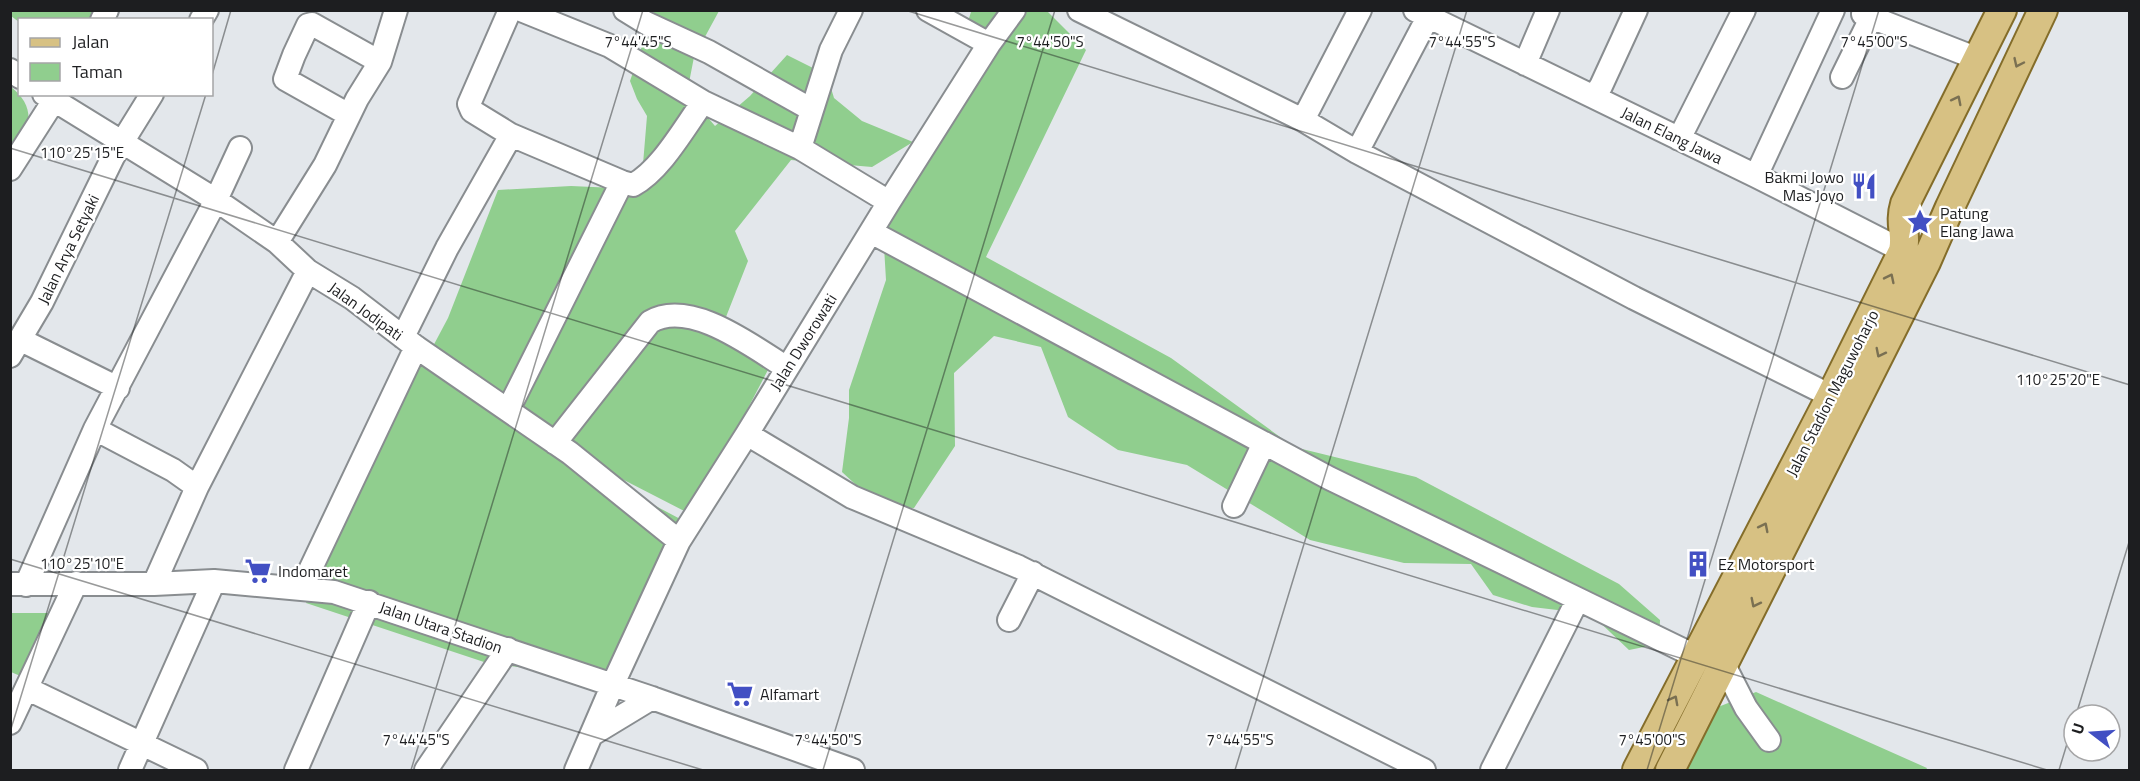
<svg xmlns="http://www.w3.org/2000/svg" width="2140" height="781" font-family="'Titillium Web',sans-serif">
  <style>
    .green { fill: #90ce8e }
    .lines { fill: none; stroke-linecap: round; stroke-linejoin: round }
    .minor-casing { stroke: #898d90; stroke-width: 26 }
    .major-casing { stroke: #846d2a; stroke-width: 32 }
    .minor { stroke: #fff; stroke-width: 22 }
    .major { stroke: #d7c183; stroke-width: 28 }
    .oneway { stroke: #7a7052 }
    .ticks { fill: none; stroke: #1d1e20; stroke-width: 1.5; stroke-opacity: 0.45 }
    .labels { text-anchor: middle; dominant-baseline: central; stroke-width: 4.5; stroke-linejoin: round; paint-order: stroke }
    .street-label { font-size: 16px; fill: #1d1e20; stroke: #fff }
    .poi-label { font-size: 16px; fill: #1d1e20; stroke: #fff; text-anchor: start }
    .ticks-label { font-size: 15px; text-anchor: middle; fill: #1d1e20; stroke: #fff; stroke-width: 4.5; stroke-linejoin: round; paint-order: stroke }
  </style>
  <rect width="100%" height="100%" fill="#e3e7eb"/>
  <!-- green -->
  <path class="green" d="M 10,11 L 102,11 L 98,19 L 20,20 L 19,22 L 11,16 Z
    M 654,11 L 719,11 L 694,57 L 687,93 L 715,126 L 750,96 L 787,55 L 827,75 L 834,98 L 862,121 L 913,142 L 872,167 L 791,160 L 735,231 L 748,261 L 724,322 L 769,368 L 692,515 L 620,478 L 497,390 L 431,350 L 448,318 L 498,190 L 571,186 L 615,188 L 642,176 L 647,116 L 637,99 L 630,81 Z
    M 970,11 L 1047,11 L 1086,50 L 986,257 L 1171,358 L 1294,447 L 1416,477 L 1619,584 L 1660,620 L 1659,644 L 1629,650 L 1591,614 L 1532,607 L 1493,595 L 1471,564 L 1404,563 L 1310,540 L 1187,465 L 1118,450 L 1068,417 L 1041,347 L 994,336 L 954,373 L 955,446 L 914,508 L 880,507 L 842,472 L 849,418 L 849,390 L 886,280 L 882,213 L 980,57 L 962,40 L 971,12 Z
    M 10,86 C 39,109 30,131 10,158 Z
    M 416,347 L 567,459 L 684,521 L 609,679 L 487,663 L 306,603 Z
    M 11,613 L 56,613 L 25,678 L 11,672 Z
    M 1756,692 L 1927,768 L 1926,770 L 1681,770 L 1713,709 Z"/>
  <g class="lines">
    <!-- minor casing -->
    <g class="minor-casing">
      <path id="minor" d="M 510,10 L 469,104 L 472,111 L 511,135
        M 521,10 L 610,46 L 703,102 L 800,148 L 889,202
        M 625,10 L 646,23 L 709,52 L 812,110
        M 928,10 L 989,44
        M 1079,10 L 1303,120 L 1357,152 L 1634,298 L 1831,396
        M 1415,10 L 1756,176 L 1917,258
        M 1863,14 L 1978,59
        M 102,20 L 107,10
        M 201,20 L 207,10
        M 1525,64 L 1548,10
        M 10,70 L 20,77
        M 1842,77 L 1871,18
        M 44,94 L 216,200 L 277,242 L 308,271 L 352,298 L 416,347 L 570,453 L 679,541
        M 1594,97 L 1601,86 L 1636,10
        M 349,115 L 285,79 L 294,55 L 308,25 L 312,24 L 380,62
        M 1303,120 L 1360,10
        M 1679,139 L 1744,10
        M 800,148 L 831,50 L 851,10
        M 1357,152 L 1428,17
        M 10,169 L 58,94
        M 1756,176 L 1833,10
        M 871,232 L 1329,478 L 1697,657
        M 277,242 L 325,165 L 357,99 L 380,62 L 396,10
        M 403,337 L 447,248 L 511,135 L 622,182 L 633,185 C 661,170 684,128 703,102
        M 21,340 L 118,388
        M 10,356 L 42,302 L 113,157 L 152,94
        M 508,410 L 622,182
        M 95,429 L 173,470 L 197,487
        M 747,434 L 852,497 L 1019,567 L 1424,770
        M 555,443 L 650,322 C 690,298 753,347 787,368
        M 1234,506 L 1264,443
        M 10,584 L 154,584 L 214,581 L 334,592 L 652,698 L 853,770
        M 154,584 L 197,487 L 308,271
        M 26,585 L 95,429 L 216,200 L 240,148
        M 302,587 L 416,347
        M 1009,620 L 1033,573
        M 1724,665 L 1746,708 L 1769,740
        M 28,689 L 196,770
        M 10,723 L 76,583
        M 591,735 L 652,698
        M 130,770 L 214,581
        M 296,770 L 369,602
        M 426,770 L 508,649
        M 576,770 L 613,684 L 679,541 L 747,434 L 889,202 L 989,44 L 1014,10
        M 1492,770 L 1578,599"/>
    </g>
    <!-- major casing -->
    <g class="major-casing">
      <path id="major" d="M 1637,770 L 1831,396 L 1903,251 C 1907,234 1899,224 1905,204 L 2002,10
        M 1670,770 L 1926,262 L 1950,207 L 2043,10"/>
    </g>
    <!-- minor -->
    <use href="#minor" class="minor"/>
    <!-- major -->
    <use href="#major" class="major"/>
  </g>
  <!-- one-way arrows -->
  <defs><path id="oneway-chevron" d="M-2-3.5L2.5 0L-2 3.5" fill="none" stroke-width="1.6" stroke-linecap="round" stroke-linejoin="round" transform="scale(1.5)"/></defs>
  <g class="oneway">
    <use href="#oneway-chevron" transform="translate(2018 63) rotate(115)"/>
    <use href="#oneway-chevron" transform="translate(1957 100) rotate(-63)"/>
    <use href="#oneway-chevron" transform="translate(1890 278) rotate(-64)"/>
    <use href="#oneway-chevron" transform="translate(1880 353) rotate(117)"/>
    <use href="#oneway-chevron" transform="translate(1764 527) rotate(-63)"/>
    <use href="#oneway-chevron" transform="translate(1755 603) rotate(117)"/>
    <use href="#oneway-chevron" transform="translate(1674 700) rotate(-62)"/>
  </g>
  <!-- ticks -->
  <path class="ticks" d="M 905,10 L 2130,385M 212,75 L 231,10M 10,148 L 2047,770M 10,559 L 703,770M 2076,715 L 2130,539M 10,732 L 206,94M 411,770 L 643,10M 823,770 L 1055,10M 1235,770 L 1467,10M 1647,770 L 1879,10M 2059,770 L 2074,721"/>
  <!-- icons -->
  <defs>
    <g id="restaurant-bare" transform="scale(2.07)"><path d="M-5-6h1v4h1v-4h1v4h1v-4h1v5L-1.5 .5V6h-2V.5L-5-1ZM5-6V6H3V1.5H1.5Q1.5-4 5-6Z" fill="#424fc3" stroke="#fff" stroke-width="2.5" paint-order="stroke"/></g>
    <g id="sight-bare" transform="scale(2.07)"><path d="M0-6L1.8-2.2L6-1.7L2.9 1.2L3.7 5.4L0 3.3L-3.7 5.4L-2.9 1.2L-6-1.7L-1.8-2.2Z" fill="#424fc3" stroke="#fff" stroke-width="2.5" paint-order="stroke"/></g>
    <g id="building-bare" transform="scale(2.07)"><path d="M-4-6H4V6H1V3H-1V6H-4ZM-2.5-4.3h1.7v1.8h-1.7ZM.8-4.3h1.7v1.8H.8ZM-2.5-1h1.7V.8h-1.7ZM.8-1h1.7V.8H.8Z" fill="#424fc3" stroke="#fff" stroke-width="2.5" paint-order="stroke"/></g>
    <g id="supermarket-bare" transform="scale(2.07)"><path d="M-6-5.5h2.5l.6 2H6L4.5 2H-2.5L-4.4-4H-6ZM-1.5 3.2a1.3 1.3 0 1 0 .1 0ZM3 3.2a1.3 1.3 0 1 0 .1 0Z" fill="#424fc3" stroke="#fff" stroke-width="2.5" paint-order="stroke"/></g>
  </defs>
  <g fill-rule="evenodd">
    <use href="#restaurant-bare" x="1864" y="186"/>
    <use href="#sight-bare" x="1920" y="222"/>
    <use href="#building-bare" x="1698" y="564"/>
    <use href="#supermarket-bare" x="258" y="571"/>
    <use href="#supermarket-bare" x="740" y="694"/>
  </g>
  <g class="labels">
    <!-- street labels -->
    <g class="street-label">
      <text transform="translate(1672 135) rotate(26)">Jalan Elang Jawa</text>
      <text transform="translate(68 249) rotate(-64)">Jalan Arya Setyaki</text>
      <text transform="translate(366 311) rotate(36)">Jalan Jodipati</text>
      <text transform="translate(803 342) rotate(-58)">Jalan Dworowati</text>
      <text transform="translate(1832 393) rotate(-63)">Jalan Stadion Maguwoharjo</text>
      <text transform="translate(441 627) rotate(19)">Jalan Utara Stadion</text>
    </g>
    <!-- poi labels -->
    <g class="poi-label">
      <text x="1844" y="177" text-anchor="end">Bakmi Jowo<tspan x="1844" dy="18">Mas Joyo</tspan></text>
      <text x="1940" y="213">Patung<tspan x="1940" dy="18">Elang Jawa</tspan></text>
      <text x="1718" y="564">Ez Motorsport</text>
      <text x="278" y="571">Indomaret</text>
      <text x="760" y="694">Alfamart</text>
    </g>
  </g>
  <g class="ticks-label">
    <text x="638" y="47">7°44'45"S</text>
    <text x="1050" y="47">7°44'50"S</text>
    <text x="1462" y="47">7°44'55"S</text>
    <text x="1874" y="47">7°45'00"S</text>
    <text x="82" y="158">110°25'15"E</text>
    <text x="2058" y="385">110°25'20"E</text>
    <text x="82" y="569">110°25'10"E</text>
    <text x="416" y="745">7°44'45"S</text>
    <text x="828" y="745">7°44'50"S</text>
    <text x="1240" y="745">7°44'55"S</text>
    <text x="1652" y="745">7°45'00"S</text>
  </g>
  <!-- border -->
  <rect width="2140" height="781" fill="none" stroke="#1d1e20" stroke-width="24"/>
  <!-- legend -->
  <rect x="18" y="18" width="195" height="78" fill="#ffffff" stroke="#a5a5a6" stroke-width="1.5"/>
  <rect x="30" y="38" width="30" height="9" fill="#d7c183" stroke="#a5a5a6" stroke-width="1.5"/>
  <text x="72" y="48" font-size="18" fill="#1d1e20">Jalan</text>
  <rect x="30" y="63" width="30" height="18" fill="#90ce8e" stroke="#a5a5a6" stroke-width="1.5"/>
  <text x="72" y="78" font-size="18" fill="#1d1e20">Taman</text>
  <!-- north arrow -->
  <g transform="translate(2092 733) rotate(287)"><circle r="28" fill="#ffffff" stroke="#a5a5a6" stroke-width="1.5"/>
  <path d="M0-4.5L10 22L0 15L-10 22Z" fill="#424fc3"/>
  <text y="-9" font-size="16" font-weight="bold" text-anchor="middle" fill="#1d1e20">U</text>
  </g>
</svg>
